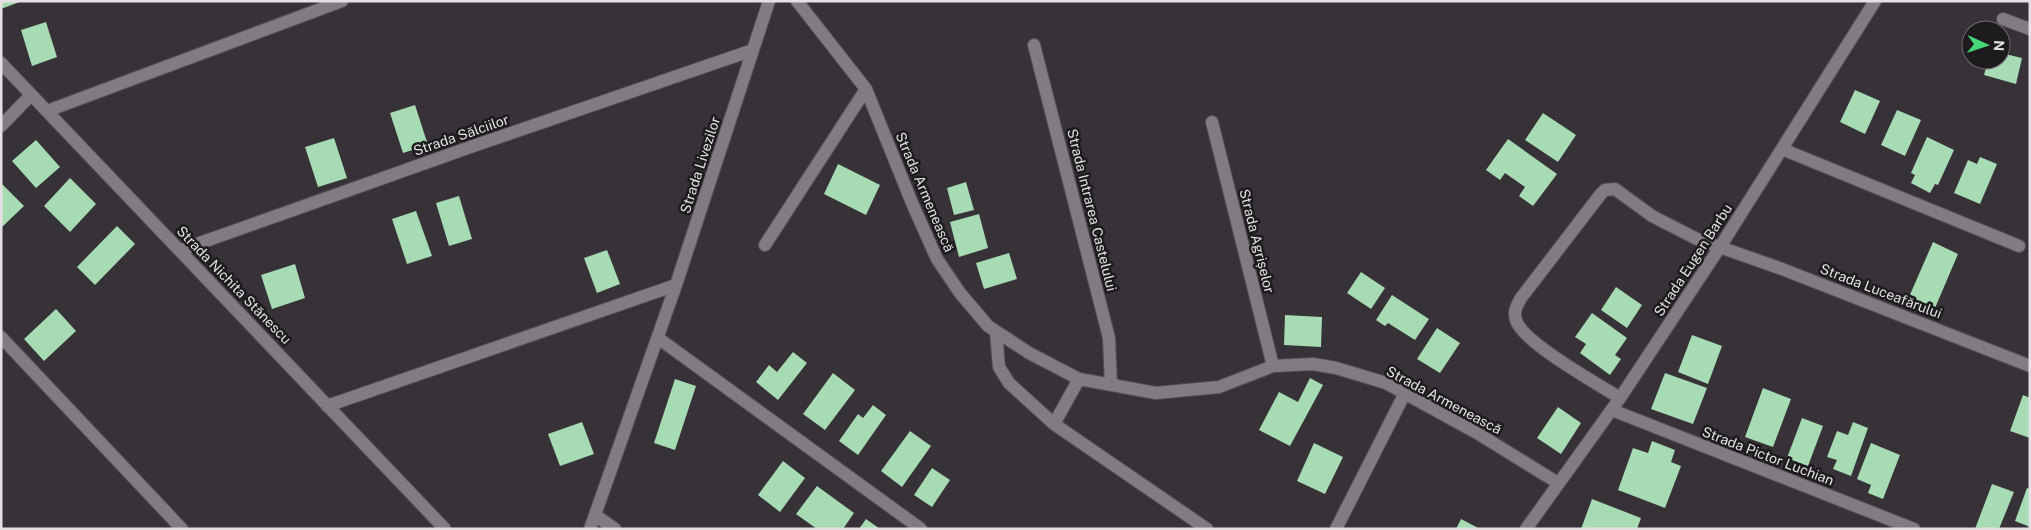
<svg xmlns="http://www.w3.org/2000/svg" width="2031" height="530" font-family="'Public Sans',sans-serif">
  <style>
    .building { fill: #a7dbb3 }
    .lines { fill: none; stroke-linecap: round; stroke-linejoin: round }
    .street-casing { stroke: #565156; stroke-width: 14 }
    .street { stroke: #827b82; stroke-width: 12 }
    .labels { text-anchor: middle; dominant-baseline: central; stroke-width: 5; stroke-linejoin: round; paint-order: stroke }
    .street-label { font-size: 14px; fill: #e4e0e4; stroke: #1d1b1d }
  </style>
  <rect width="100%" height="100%" fill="#373238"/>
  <!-- building -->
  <path class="building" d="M 1,1 L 22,1 L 1,9 Z
    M 46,22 L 57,57 L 32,66 L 21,30 Z
    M 2001,53 L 2022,58 L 2016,84 L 1984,75 L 1988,60 L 2001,60 Z
    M 1855,90 L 1880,101 L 1865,134 L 1840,122 Z
    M 415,105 L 428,145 L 403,153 L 390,113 Z
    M 1897,110 L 1921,120 L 1905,156 L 1881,145 Z
    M 1543,113 L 1576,135 L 1558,162 L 1525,140 Z
    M 1927,137 L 1954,150 L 1938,185 L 1935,184 L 1930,193 L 1911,183 L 1915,175 L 1911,173 Z
    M 334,138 L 347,178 L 318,187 L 305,147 Z
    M 1508,139 L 1557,174 L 1533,206 L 1519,196 L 1525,187 L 1505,173 L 1500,180 L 1486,170 Z
    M 36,140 L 60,167 L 36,188 L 12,161 Z
    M 1980,157 L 1997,164 L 1980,204 L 1954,193 L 1968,160 L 1977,164 Z
    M 838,164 L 880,185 L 866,215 L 824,194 Z
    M 70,178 L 96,204 L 70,232 L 44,206 Z
    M 966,182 L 974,210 L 954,215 L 947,188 Z
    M 1,183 L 24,206 L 2,227 L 1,226 Z
    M 459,196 L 472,239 L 449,246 L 436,203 Z
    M 416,211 L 432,256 L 407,264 L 392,219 Z
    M 979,214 L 988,248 L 959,257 L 950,222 Z
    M 117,226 L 135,244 L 95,285 L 77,267 Z
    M 1933,242 L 1958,254 L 1935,308 L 1909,297 Z
    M 607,250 L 620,284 L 597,293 L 584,258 Z
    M 1009,253 L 1017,279 L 984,289 L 976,263 Z
    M 295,264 L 305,298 L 272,309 L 261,275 Z
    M 1361,272 L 1385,288 L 1371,309 L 1347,293 Z
    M 1616,287 L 1642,305 L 1627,328 L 1601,310 Z
    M 1392,295 L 1429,319 L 1415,340 L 1388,323 L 1385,326 L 1376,320 Z
    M 56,309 L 76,331 L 44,361 L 24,339 Z
    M 1592,313 L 1627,338 L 1615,355 L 1621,359 L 1610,375 L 1580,353 L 1586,344 L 1575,337 Z
    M 1285,315 L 1322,317 L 1321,347 L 1284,345 Z
    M 1437,328 L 1460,343 L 1440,373 L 1417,359 Z
    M 1692,335 L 1722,346 L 1708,384 L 1678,372 Z
    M 793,352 L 807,363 L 778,400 L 756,382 L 769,365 L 777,372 Z
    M 833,373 L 855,390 L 825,430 L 803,414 Z
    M 1665,373 L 1707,388 L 1693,424 L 1651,409 Z
    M 1310,378 L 1323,385 L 1290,446 L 1259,430 L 1279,392 L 1298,402 Z
    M 675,379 L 696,386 L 675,450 L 654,443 Z
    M 1763,388 L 1791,399 L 1773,447 L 1745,437 Z
    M 2023,395 L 2030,398 L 2030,438 L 2010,431 Z
    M 873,405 L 886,415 L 858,455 L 839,441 L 858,414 L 863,418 Z
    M 1558,407 L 1581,423 L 1561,454 L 1537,438 Z
    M 1802,418 L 1823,426 L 1808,466 L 1787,458 Z
    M 582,422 L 594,454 L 560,466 L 548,434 Z
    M 1853,422 L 1868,428 L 1851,476 L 1833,469 L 1837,460 L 1827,457 L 1837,431 L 1848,435 Z
    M 910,431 L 931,446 L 902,487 L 881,471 Z
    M 1652,441 L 1675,450 L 1671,462 L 1681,466 L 1665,508 L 1618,490 L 1633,448 L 1648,453 Z
    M 1314,443 L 1343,457 L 1325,494 L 1297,481 Z
    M 1871,443 L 1900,455 L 1883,499 L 1868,493 L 1871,485 L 1857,479 Z
    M 783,461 L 805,478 L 780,512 L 758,495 Z
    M 932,468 L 950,480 L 932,507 L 914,495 Z
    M 1992,484 L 2014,492 L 1999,529 L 1975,529 Z
    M 817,486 L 854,513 L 843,529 L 817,529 L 796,514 Z
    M 2027,488 L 2030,489 L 2030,527 L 2015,521 Z
    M 1592,499 L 1641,518 L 1637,529 L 1581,529 Z
    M 866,519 L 880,529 L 859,529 Z
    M 1461,519 L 1480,529 L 1456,529 Z"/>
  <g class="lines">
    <!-- street casing -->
    <g class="street-casing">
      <path id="street" d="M 797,1 L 866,89 L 912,203 L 937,259 L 960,293 L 988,326 L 1029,353 L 1079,379 L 1156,393 L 1219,387 L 1273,366 L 1313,364 L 1336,368 L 1386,383 L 1477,433 L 1558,483
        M 2003,19 L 2030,29
        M 1034,45 L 1109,338 L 1111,385
        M 1,63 L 445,529
        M 47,111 L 342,1
        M 1212,122 L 1273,366
        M 1,126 L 31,95
        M 1782,149 L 2019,246
        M 765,245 L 866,89
        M 180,250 L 479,144 L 753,50
        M 996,332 L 999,367 L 1009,383 L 1054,424 L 1207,529
        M 1,337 L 182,529
        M 658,338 L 921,529
        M 1620,398 C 1598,384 1522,342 1516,320 C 1513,312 1517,305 1521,298 L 1600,195 L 1605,190 L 1615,189 L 1652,216 L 1697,239 L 1782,269 L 2030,366
        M 327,406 L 676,285
        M 1612,410 L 1914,529
        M 1054,424 L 1079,379
        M 595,515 L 615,529
        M 590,529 L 676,285 L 769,1
        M 1336,529 L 1405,393
        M 1526,529 L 1620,398 L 1720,247 L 1875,1"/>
    </g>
    <!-- street -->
    <use href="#street" class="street"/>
  </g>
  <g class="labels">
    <!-- street labels -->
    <g class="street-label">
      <text transform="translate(461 135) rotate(-19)">Strada Sălciilor</text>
      <text transform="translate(700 165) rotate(-72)">Strada Livezilor</text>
      <text transform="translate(925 192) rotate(67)">Strada Armenească</text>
      <text transform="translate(1092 210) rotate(76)">Strada Intrarea Castelului</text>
      <text transform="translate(1257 241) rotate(76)">Strada Agrișelor</text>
      <text transform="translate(1693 260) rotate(-57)">Strada Eugen Barbu</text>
      <text transform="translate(234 285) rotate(46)">Strada Nichita Stănescu</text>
      <text transform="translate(1881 291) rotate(21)">Strada Luceafărului</text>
      <text transform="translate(1444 400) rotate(28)">Strada Armenească</text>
      <text transform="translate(1768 456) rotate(21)">Strada Pictor Luchian</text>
    </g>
  </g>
  <!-- border -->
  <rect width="2031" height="530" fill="none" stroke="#e4e0e4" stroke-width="5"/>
  <!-- north arrow -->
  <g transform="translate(1986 45) rotate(93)"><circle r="24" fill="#1d1b1d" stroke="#6d6a6d"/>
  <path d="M0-4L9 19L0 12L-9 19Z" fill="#46d77a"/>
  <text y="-8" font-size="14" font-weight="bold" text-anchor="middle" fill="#e4e0e4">N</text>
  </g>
</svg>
